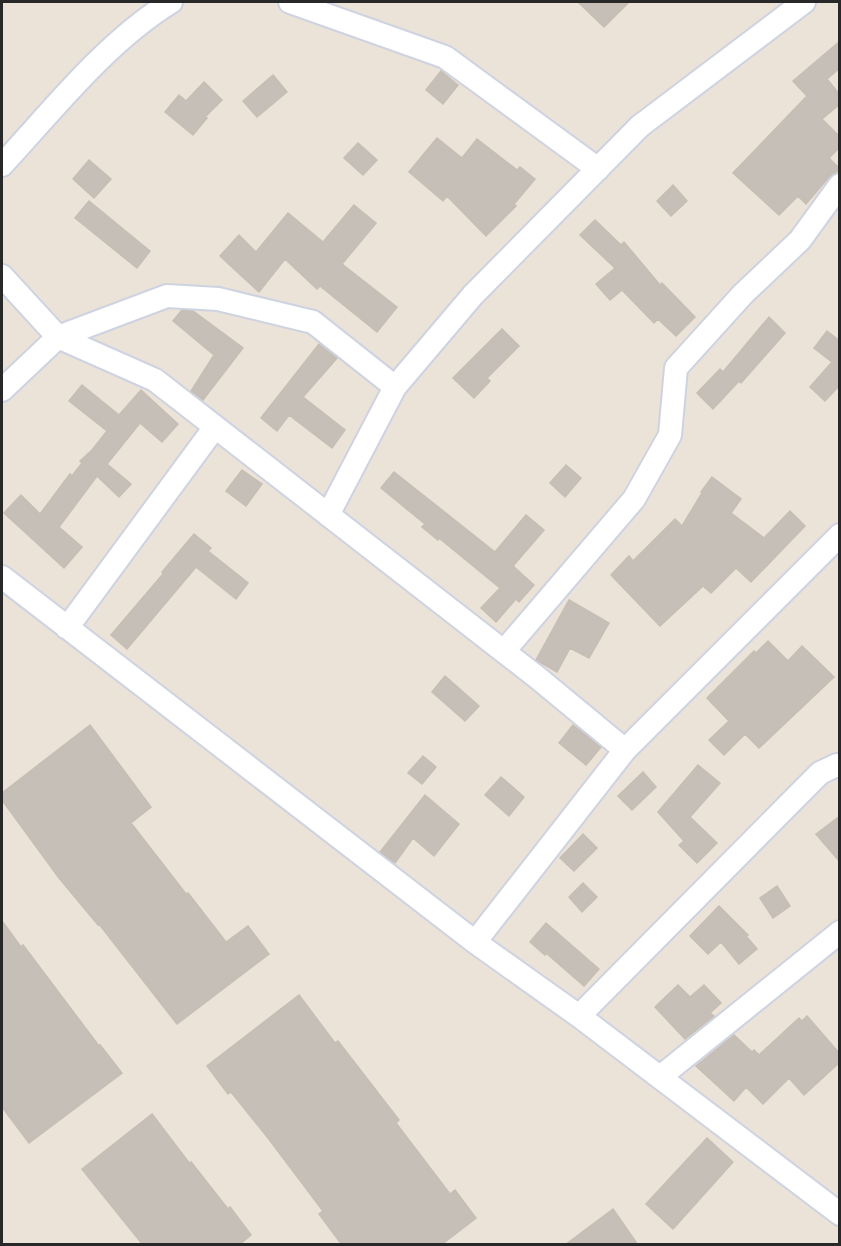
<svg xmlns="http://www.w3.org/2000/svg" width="841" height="1246" font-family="'Fira Sans Condensed',sans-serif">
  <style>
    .building { fill: #c6bfb8; stroke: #c6beb3; stroke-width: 1.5 }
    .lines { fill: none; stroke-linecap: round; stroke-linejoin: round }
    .minor-casing { stroke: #ced3e1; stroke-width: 26 }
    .minor { stroke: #fff; stroke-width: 22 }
  </style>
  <rect width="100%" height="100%" fill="#ebe2d8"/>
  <!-- building -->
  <path class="building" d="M 578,2 L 629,2 L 604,27 Z
    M 840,41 L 840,68 L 827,79 L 840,95 L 840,104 L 822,119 L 840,137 L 840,147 L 829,158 L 840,169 L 829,177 L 806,204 L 798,196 L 779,215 L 733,173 L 807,96 L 793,81 Z
    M 441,71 L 458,85 L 443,104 L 426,90 Z
    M 273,75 L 287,92 L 257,117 L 243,101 Z
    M 204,82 L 222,100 L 205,117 L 207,118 L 193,135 L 165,112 L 179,95 L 186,101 Z
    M 437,138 L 462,158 L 477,139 L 517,170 L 520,167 L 535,179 L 514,204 L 516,206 L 486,236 L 447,196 L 443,201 L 409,172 Z
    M 358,143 L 377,160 L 363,175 L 344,158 Z
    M 89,160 L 111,179 L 94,198 L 73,179 Z
    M 673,185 L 687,201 L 671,216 L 657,201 Z
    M 89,201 L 150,251 L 137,268 L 75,218 Z
    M 354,205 L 376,223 L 342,264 L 397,307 L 377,332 L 320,286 L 317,289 L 285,259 L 259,292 L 220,256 L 239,235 L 256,252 L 288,213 L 323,242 Z
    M 595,220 L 621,245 L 624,242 L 660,285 L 662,283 L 695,317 L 676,336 L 658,319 L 654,323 L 622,290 L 610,300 L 596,284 L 615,268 L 580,235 Z
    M 182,310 L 193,311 L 243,348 L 203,400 L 191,391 L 214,355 L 173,321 Z
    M 769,317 L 785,333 L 741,383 L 739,381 L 713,409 L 697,393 L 720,369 L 723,372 Z
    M 502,329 L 519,346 L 487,378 L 490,381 L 474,398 L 453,378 Z
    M 827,331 L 840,341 L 840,385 L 825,401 L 810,387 L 832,362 L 814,348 Z
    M 319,344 L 337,358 L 303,397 L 345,430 L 332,448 L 289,415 L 277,431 L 261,418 Z
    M 82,385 L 119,415 L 141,390 L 178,424 L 162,442 L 140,423 L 107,464 L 131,484 L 119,497 L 97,476 L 59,527 L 82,547 L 64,568 L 4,513 L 21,495 L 40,514 L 70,474 L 72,476 L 82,463 L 80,461 L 92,450 L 107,431 L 69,401 Z
    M 566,465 L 581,478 L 565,497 L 550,483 Z
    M 242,470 L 262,484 L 246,506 L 226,491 Z
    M 394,472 L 495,552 L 526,515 L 544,530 L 513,566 L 534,585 L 519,602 L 516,599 L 496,622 L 481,608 L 500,588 L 439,538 L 438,540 L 422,527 L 425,524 L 381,488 Z
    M 712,477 L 741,499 L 731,513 L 764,538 L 790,511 L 805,526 L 751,582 L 736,568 L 711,593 L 703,586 L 660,626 L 611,575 L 629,556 L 633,561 L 675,519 L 682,526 L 702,493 L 701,492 Z
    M 194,534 L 211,548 L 208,551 L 248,583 L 236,599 L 196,567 L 127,649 L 111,635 L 163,574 L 162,572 Z
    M 569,600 L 609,623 L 589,658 L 570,648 L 557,672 L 536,660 Z
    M 768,641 L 788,661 L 802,646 L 834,677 L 759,748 L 745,734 L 724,755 L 709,740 L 729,721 L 707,698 L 754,651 L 756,653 Z
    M 445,676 L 479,706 L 465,721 L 432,692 Z
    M 90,725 L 151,807 L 131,823 L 186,894 L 188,893 L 226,942 L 248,926 L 269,954 L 177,1024 L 99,924 L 98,925 L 59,878 L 2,800 L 2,793 Z
    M 573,725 L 601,747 L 586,765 L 559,743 Z
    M 423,756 L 436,767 L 422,784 L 408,773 Z
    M 698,765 L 720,783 L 690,817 L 717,843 L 697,863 L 679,845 L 684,841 L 658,812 Z
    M 643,772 L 656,787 L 632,810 L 618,796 Z
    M 501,777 L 524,797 L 509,816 L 485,795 Z
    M 425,795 L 459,824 L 434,856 L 413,838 L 395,863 L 380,852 Z
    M 840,816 L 840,862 L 816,834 Z
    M 583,834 L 597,848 L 574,871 L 560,858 Z
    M 583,883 L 597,897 L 582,912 L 569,897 Z
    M 777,886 L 790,906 L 773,918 L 760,898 Z
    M 719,906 L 748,935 L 746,936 L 757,949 L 739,964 L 721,942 L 708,954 L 690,936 Z
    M 2,921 L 21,947 L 23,945 L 99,1046 L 100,1045 L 122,1073 L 29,1143 L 2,1107 Z
    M 546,923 L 599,969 L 584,986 L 546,953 L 545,955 L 530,942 Z
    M 678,985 L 690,997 L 704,985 L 721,1003 L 710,1013 L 714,1016 L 685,1039 L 655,1007 Z
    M 299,995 L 335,1043 L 338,1041 L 399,1120 L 396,1123 L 450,1194 L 455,1190 L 476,1218 L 441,1245 L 342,1245 L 319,1214 L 323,1211 L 268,1138 L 231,1092 L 228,1094 L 207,1066 Z
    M 807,1016 L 840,1054 L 840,1062 L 804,1095 L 789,1078 L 763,1104 L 746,1087 L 734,1101 L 696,1066 L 734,1035 L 752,1052 L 754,1050 L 759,1055 L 799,1018 L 802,1021 Z
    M 152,1114 L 190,1164 L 191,1162 L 228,1209 L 230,1207 L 251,1235 L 239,1245 L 143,1245 L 82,1169 Z
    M 707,1138 L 733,1162 L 673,1229 L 646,1204 Z
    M 613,1209 L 638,1245 L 565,1245 Z"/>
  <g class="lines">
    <!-- minor casing -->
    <g class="minor-casing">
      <path id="minor" d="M 290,2 L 445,57 L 598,169
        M 2,165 C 54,109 105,43 171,2
        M 2,276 L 58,337 L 155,380 L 538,678 L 625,750
        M 2,390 L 58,337 L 167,296 L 218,299 L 313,322 L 395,387
        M 328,515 L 395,387 L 473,295 L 640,126 L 804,2
        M 2,577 L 475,942 L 579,1016 L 840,1214
        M 67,628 L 215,427
        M 504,651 L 634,499 L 670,435 L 676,368 L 743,294 L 800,240 L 840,185
        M 475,942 L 625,750 L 840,535
        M 579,1016 L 820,773 L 837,765 L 840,766
        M 660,1077 L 840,932"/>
    </g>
    <!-- minor -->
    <use href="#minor" class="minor"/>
  </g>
  <!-- border -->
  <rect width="841" height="1246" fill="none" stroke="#282828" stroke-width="6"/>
</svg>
